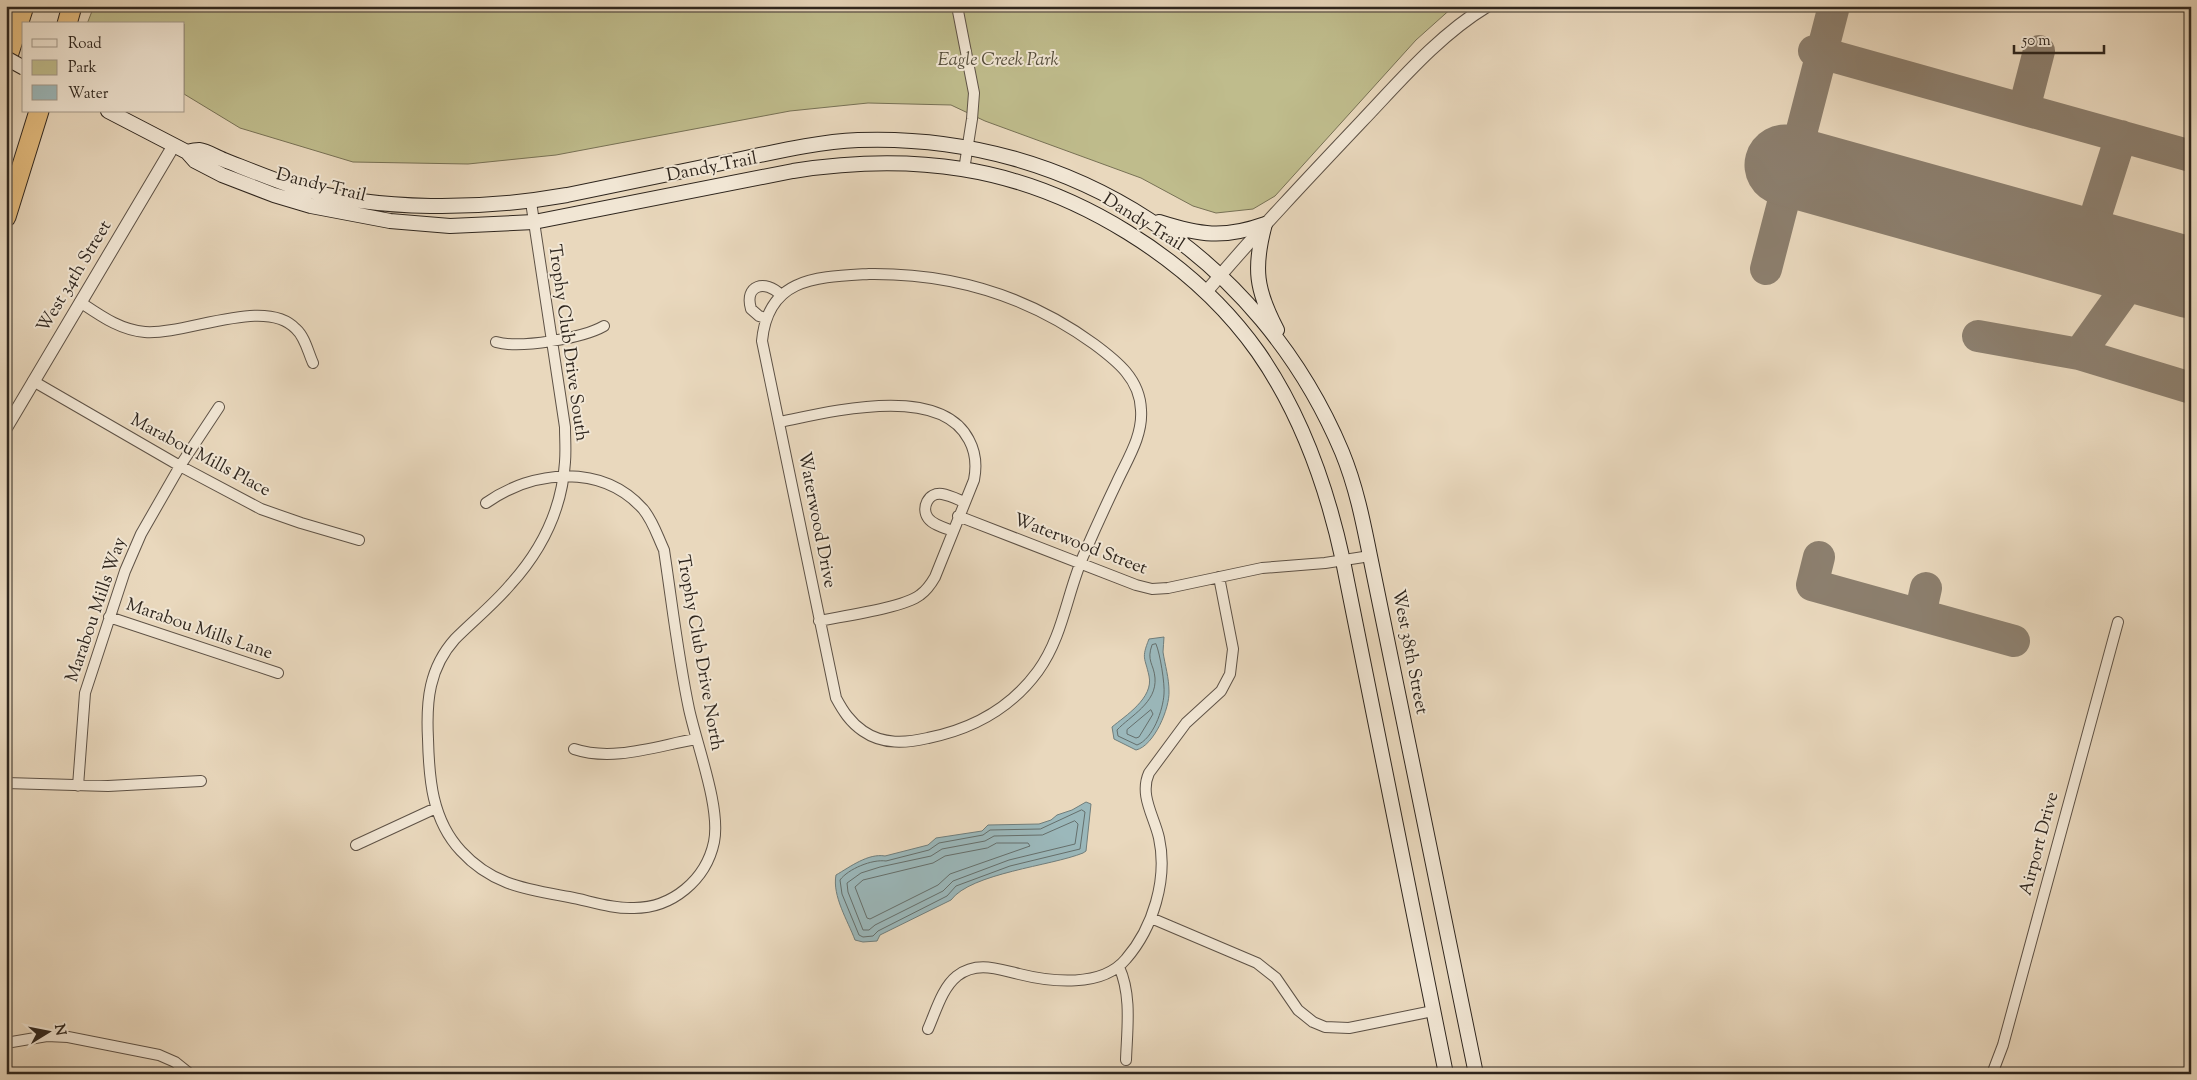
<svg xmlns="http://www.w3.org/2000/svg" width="2197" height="1080" font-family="'Sorts Mill Goudy',serif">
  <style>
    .green { fill: #bfbc8c; stroke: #777155 }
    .water { fill: #9bb8bb; stroke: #707e7c }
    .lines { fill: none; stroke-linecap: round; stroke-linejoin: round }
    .shore { stroke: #656f6c; stroke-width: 1 }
    .taxiway { stroke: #8c7f6e; stroke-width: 32 }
    .runway { stroke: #8c7f6e; stroke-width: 81 }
    .minor-casing { stroke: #5e5246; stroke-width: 12 }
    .tertiary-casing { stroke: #5e5246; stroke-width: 14 }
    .secondary-casing { stroke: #2f261e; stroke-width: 16 }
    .motorway-casing { stroke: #2f261e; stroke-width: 21 }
    .minor { stroke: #f1e6d4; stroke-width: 10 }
    .tertiary { stroke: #f1e6d4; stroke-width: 12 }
    .secondary { stroke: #f1e6d4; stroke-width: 14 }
    .motorway { stroke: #e4bc7e; stroke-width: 19 }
    .secondary-bridge-casing { stroke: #2f261e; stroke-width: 16; stroke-linecap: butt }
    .secondary-bridge { stroke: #f1e6d4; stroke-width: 14 }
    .labels { text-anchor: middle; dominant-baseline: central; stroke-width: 4; stroke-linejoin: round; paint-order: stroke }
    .park-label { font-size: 18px; font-style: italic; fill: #534c3a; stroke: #f1e6d4 }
    .street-label { font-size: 18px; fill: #2f261e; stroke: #f1e6d4 }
  </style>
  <rect width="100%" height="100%" fill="#e9d8bd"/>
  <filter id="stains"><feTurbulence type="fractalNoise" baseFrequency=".004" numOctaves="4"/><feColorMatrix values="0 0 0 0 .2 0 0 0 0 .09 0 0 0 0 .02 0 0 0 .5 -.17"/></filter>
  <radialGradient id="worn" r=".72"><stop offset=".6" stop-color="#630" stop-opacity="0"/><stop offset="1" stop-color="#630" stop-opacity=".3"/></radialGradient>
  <!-- green -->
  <path class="green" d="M 94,6 L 1454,6 L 1416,40 L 1275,196 L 1253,209 L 1216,213 L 1193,206 L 1141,178 L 985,121 L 951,105 L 868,103 L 790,111 L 556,155 L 468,164 L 353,162 L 240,128 L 184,94 L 184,24 L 87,24 Z"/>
  <!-- water -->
  <path class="water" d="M 1164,637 C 1164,642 1163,647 1163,652 C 1165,665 1169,678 1169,691 C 1170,708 1154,746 1136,750 L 1114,739 L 1112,727 C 1125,716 1154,698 1149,676 C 1145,657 1141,659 1149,639 Z
    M 1086,802 L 1091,804 L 1086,851 L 1083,853 C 1051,866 971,873 951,900 L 880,935 L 877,941 L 863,942 L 855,940 C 848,921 832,896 836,875 C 850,867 868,853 885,856 L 928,845 L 936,838 L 982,831 L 988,825 L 1039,824 L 1051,820 L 1057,815 L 1072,810 Z"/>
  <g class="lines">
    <!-- shore -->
    <path class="shore" d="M 1156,644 C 1160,653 1165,684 1164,694 C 1163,710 1153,739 1137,745 L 1118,736 L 1117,730 C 1130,716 1157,703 1155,678 C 1154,664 1146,661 1152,645 Z
      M 1151,710 L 1153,714 L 1139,737 L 1136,738 L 1127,734 L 1127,730 Z
      M 1082,810 L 1085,812 L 1080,849 L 1010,866 L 956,886 L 947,896 L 878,931 L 873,936 L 863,937 L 859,935 L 842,894 L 840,880 C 848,869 872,859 886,861 L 929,850 L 939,843 L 983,835 L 990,830 L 1040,829 Z
      M 1075,821 L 1078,824 L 1075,844 L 1009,860 L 953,881 L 943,891 L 875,925 L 869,930 L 863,930 L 848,892 L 847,883 L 861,873 L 880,867 L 931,856 L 942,849 L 985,841 L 994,836 L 1042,835 Z
      M 997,843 L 1028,843 L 1030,846 L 950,874 L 938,885 L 870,919 L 867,918 L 855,887 L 863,880 L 933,863 L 945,856 L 987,848 Z"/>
    <!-- taxiway -->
    <path class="taxiway" d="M 1814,51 L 2191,156
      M 2024,109 L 2039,51
      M 2094,221 C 2098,240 2109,248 2124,259
      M 2053,240 L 2069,238 L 2081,234 L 2094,221 L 2121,136
      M 1766,269 L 1834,6
      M 1978,336 L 2079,354 L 2191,388
      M 2079,354 L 2143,265
      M 1819,557 L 1812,585 L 1920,615
      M 1926,588 L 1920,615 L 2014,641"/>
    <!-- runway -->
    <path class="runway" d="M 1785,165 L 2191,278"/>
    <!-- minor casing -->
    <g class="minor-casing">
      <path id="minor" d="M 957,6 L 974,93 L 972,119 L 964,170
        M 869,274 C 951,273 1028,296 1094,344 C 1117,361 1140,379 1141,410 C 1143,436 1127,460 1117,482 C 1106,505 1095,529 1085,552 C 1067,591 1064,635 1038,671 C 1011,708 973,729 928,738 C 906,743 883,745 863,731 C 850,722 843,711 836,698 L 762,341 C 768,277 817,277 869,274 Z
        M 80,302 C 101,316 120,330 145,332 C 187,335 266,296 296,329 C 305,337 308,352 313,363
        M 766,318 L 759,316 L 751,309 C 744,285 765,279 781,295
        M 496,342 C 520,349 583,338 604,326
        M 33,381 L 180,466 L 261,509 L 301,523 L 359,540
        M 780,422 C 829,412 940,383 969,440 C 976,453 977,465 974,480 L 935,577 C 931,584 927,590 920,595 C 903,608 843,616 819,621
        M 486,503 C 533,470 601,463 643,509 C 653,521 657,535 664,550 C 672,603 678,657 689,709 C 697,746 721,808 714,842 C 706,880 672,908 634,908 C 612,909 590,901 569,897 C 526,889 492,885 461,851 C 432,820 429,779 428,739 C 426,701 429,668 455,639 C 473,621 494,604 510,585 C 541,551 562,509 565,462 C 566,450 565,439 565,427 L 531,202
        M 958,516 L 1136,585 L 1152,589 L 1168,588 L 1262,568 L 1325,563 L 1370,556
        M 953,531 C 945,528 933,525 928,518 C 921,508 928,492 942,494 C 949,495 957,499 964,502
        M 109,617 L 278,673
        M 574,749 C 613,762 656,746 696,739
        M 6,783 L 108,786 L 201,781
        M 78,786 L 85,693 L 125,571 L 141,534 L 180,466 L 219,407
        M 356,845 L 436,808
        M 1151,918 L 1257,963 L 1276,978 L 1298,1010 L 1313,1022 L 1325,1027 L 1349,1028 L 1433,1011
        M 1119,967 C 1132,995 1127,1030 1126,1060
        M 928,1029 C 936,1011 942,988 957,976 C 977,961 997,969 1019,974 C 1051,982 1102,988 1126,959 C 1153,928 1168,879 1159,838 C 1154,816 1139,795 1149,773 L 1186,723 L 1221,691 L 1230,674 L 1233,649 L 1219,577
        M 6,1043 L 47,1036 L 68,1037 L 159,1055 L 175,1062 L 190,1074
        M 1992,1074 L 2003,1045 L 2118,622"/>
    </g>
    <!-- tertiary casing -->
    <g class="tertiary-casing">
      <path id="tertiary" d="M 1206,292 C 1256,233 1309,177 1362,121 C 1401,80 1438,36 1487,6
        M 6,428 L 174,145"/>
    </g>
    <!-- secondary casing -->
    <g class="secondary-casing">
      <path id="secondary" d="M 108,111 L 187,152 L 195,161 L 222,175 L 274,195 L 311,206 L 390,221 L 450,226 L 534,222 L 793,171 C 850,162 905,160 962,169 C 1075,187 1192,259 1258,352 C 1302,415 1327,487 1343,561 L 1446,1074
        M 187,152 C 191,151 195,150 199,150 C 207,151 216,157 224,160 C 247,169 271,179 295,187 C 379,212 482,210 567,195 C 621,184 674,173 727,162 C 771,153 814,142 858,140 C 1071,132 1260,257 1342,452 C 1356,486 1363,521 1370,556 L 1476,1074
        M 1159,222 C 1200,235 1223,239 1265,224
        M 1265,224 C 1253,268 1256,290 1277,330"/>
    </g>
    <!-- motorway casing -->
    <g class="motorway-casing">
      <path id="motorway" d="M 67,24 L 72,6
        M 6,62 L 24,6
        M 6,217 L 39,111"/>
    </g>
    <!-- minor -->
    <use href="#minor" class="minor"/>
    <!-- tertiary -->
    <use href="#tertiary" class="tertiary"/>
    <!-- secondary -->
    <use href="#secondary" class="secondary"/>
    <!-- motorway -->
    <use href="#motorway" class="motorway"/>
    <!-- secondary-bridge casing -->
    <g class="secondary-bridge-casing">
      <path id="secondary-bridge" d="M 6,58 L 24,68"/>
    </g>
    <!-- secondary-bridge -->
    <use href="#secondary-bridge" class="secondary-bridge"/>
  </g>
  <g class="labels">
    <!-- park labels -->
    <g class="park-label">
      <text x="998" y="61">Eagle Creek Park</text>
    </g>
    <!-- street labels -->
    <g class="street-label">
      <text transform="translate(712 168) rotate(-11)">Dandy Trail</text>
      <text transform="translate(321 186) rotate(14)">Dandy Trail</text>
      <text transform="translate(1143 223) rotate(32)">Dandy Trail</text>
      <text transform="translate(75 277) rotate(-59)">West 34th Street</text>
      <text transform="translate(567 343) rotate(82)">Trophy Club Drive South</text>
      <text transform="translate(200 456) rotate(28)">Marabou Mills Place</text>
      <text transform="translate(816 520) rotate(79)">Waterwood Drive</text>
      <text transform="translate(1080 545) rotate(21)">Waterwood Street</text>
      <text transform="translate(97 610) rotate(-71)">Marabou Mills Way</text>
      <text transform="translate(199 630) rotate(19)">Marabou Mills Lane</text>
      <text transform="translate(1409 652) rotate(79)">West 38th Street</text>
      <text transform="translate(699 653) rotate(80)">Trophy Club Drive North</text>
      <text transform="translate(2040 844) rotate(-75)">Airport Drive</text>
    </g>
  </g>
  <!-- margin -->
  <rect width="2197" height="1080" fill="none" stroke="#e9d8bd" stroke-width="25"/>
  <rect x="8" y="8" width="2182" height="1065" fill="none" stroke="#2f261e" stroke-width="2.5"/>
  <rect x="12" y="12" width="2172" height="1055" fill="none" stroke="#2f261e"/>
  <!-- legend -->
  <rect x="22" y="22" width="162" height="90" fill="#f1e6d4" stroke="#a3998b"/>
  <rect x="32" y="39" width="25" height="8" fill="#f1e6d4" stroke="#a3998b"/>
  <text x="68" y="48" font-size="15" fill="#2f261e">Road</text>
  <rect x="32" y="60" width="25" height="15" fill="#bfbc8c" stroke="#a3998b"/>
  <text x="68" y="72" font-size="15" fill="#2f261e">Park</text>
  <rect x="32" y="85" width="25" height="15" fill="#9bb8bb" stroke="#a3998b"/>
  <text x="68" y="98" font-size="15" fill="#2f261e">Water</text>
  <!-- north arrow -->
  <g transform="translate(48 1032) rotate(80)" stroke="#f1e6d4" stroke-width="4" paint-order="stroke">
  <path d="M0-4L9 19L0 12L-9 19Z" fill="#2f261e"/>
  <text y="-8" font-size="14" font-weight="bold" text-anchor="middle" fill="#2f261e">N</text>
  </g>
  <!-- scale -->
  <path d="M2014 45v8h90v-8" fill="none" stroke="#2f261e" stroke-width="2.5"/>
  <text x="2022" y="45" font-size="15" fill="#2f261e" stroke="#f1e6d4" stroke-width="4" paint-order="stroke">50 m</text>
  <rect width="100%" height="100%" filter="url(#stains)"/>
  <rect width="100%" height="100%" fill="url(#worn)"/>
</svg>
